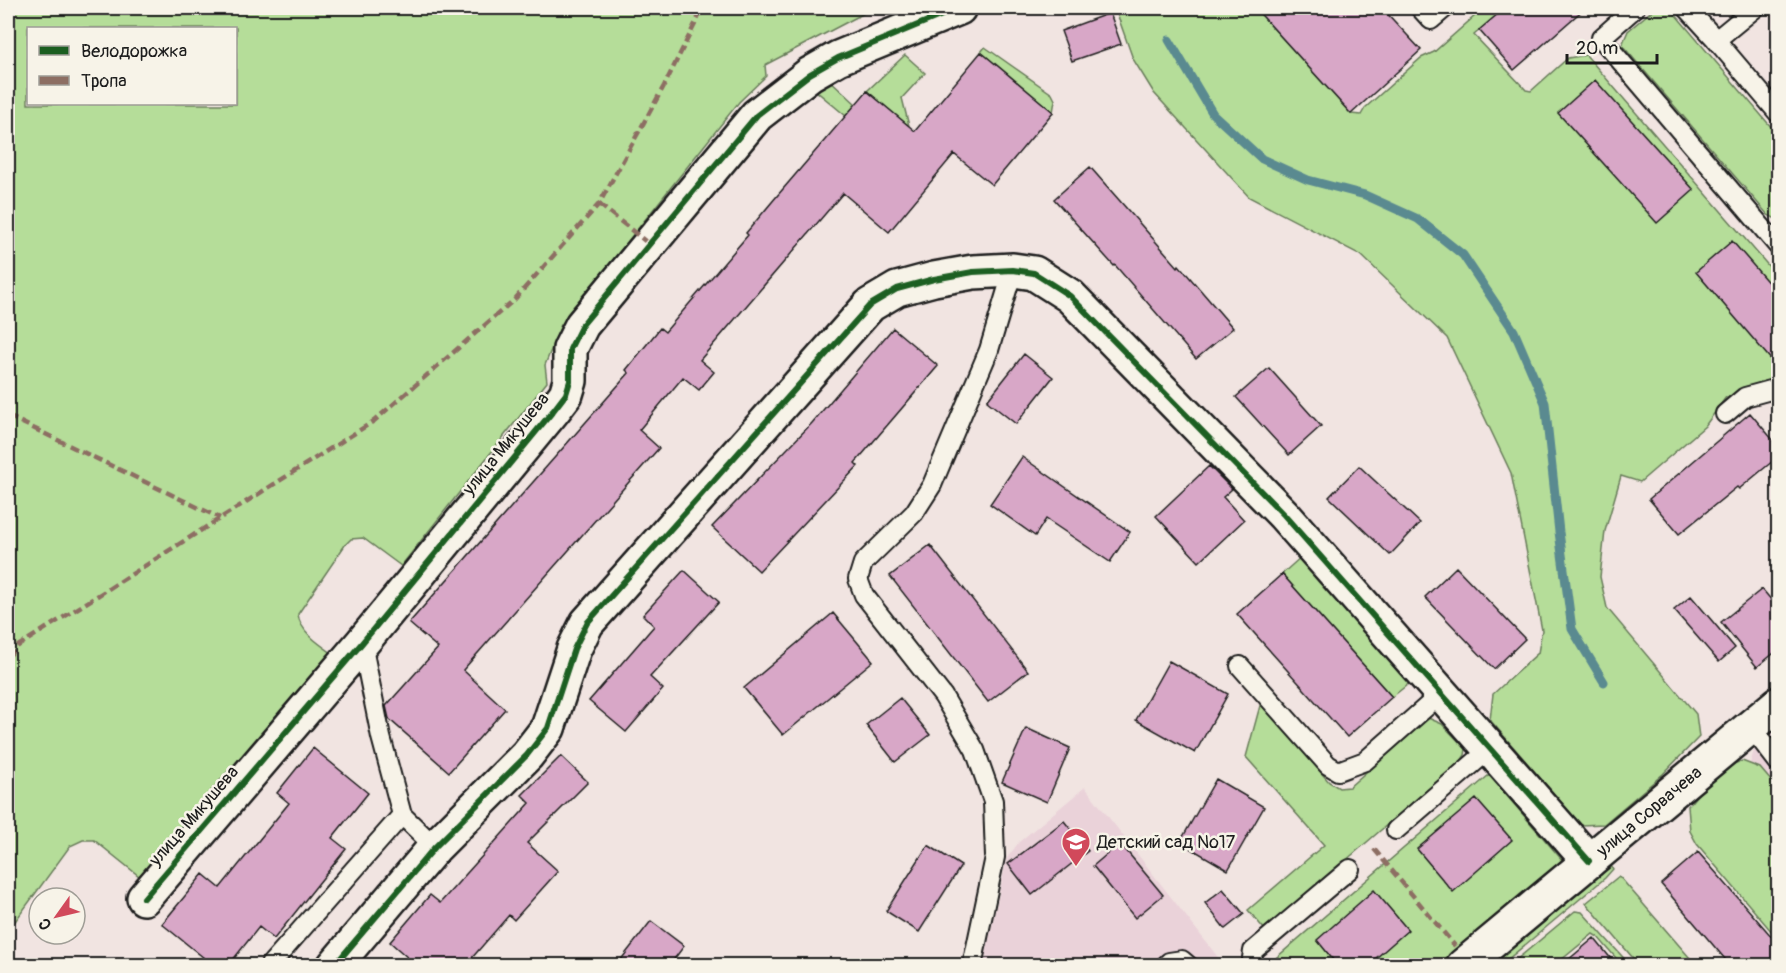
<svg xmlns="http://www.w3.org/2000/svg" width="1786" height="973" font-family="Pangolin,sans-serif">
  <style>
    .built { fill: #ead2d9 }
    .green { fill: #b5dd99; stroke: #687c5a; stroke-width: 1.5; fill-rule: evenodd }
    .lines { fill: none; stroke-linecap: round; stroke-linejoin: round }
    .stream { stroke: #5a8a90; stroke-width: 9 }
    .building { fill: #d8a7c7; stroke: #1c1c1c; stroke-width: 1.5 }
    .lane-casing { stroke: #1c1c1c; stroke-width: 22 }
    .street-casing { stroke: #1c1c1c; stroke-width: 38 }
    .lane { stroke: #f7f3e8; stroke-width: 18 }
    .street { stroke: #f7f3e8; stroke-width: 33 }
    .quiet { stroke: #8d6e63; stroke-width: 4.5; stroke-dasharray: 9 4.5; stroke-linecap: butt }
    .cycleway-casing { stroke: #f7f3e8; stroke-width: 10 }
    .cycleway { stroke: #1b5e20; stroke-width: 6 }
    .labels { text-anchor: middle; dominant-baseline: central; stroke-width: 5; stroke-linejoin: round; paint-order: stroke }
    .street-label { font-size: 18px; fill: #1c1c1c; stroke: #f7f3e8 }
    .poi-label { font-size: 18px; fill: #1c1c1c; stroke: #f7f3e8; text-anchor: start }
  </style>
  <rect width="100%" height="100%" fill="#f1e4e1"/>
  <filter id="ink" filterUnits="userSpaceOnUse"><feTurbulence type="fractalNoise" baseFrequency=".0167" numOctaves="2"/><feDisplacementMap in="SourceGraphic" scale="12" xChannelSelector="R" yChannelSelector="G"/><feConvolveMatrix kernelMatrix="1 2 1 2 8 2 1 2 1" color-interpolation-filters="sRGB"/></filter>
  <g filter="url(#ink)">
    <!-- built -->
    <path class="built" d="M 1778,728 L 1778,799 L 1750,764 L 1755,747 Z
      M 1085,787 L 1224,965 L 983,966 L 1007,858 L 1019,842 Z"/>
    <!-- green -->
    <path class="green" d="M 8,8 L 874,8 L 765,65 L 766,76 L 739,102 L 561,325 L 545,365 L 547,382 L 401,566 L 363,538 L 351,539 L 345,545 L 298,614 C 300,635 328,649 343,661 L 342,674 L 139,876 L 94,840 L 83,840 L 70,846 L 8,931 ZM 28,28 L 236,28 L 236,104 L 28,104 Z
      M 1115,8 L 1255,8 L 1351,114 L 1361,115 L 1365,108 L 1421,58 L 1434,52 L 1484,8 L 1505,8 L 1474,35 L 1526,90 L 1531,91 L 1568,58 L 1586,55 L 1778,277 L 1778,382 L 1733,397 L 1726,397 L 1705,426 L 1640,482 L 1621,476 L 1605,531 L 1600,577 L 1607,608 L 1696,714 L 1699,737 L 1663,774 L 1604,824 L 1581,825 L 1490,720 L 1493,694 L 1538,653 L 1542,630 L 1511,473 L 1447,338 L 1361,255 L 1249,197 L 1154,93 L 1133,59 Z
      M 1655,8 L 1667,8 L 1675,14 L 1778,135 L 1778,220 L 1768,215 L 1622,45 L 1628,31 Z
      M 985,47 L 1052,94 L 1055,100 L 1053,112 L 981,52 Z
      M 905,55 L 925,73 L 902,98 L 909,126 L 867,91 Z
      M 829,79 L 856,104 L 846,116 L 809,85 Z
      M 1302,556 L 1412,681 L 1392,697 L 1282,574 Z
      M 1261,702 L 1329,782 L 1339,788 L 1349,787 L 1428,718 L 1442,724 L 1466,749 L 1465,755 L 1461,761 L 1265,930 L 1248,910 L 1324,845 L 1246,757 Z
      M 1742,761 L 1760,768 L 1778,789 L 1778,939 L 1697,844 L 1690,831 L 1688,806 L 1701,790 L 1727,766 Z
      M 1489,775 L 1564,862 L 1555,873 L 1442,965 L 1275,966 L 1276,958 Z
      M 1606,858 L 1613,869 L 1605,878 L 1501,965 L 1472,966 Z
      M 1619,876 L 1696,965 L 1639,965 L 1586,903 Z
      M 1575,911 L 1582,912 L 1630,965 L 1622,965 L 1598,937 L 1593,934 L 1555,965 L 1510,965 Z"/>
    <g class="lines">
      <!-- stream -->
      <path class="stream" d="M 1169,40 L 1213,114 L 1262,159 L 1308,180 L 1365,195 L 1418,219 L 1463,255 L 1514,331 L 1545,403 L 1559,532 L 1572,629 L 1604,682"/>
    </g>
    <!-- building -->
    <path class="building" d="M 1255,8 L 1382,8 L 1421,50 L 1351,114 Z
      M 1505,8 L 1585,8 L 1514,70 L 1479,30 Z
      M 1110,13 L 1121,44 L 1072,61 L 1061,31 Z
      M 981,52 L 1053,112 L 992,185 L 954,154 L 889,232 L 843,193 L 700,360 L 714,372 L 699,390 L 683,377 L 639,430 L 659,448 L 463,670 L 505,709 L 449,772 L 389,719 L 386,706 L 438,648 L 409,623 L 629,373 L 626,370 L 660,328 L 665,332 L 748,235 L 746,233 L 777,196 L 867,91 L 915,131 Z
      M 1595,80 L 1694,190 L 1657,223 L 1558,113 Z
      M 1090,167 L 1178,267 L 1179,265 L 1233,328 L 1196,359 L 1115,265 L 1114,266 L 1054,199 Z
      M 1732,241 L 1779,295 L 1779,369 L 1696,272 Z
      M 893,328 L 938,366 L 855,463 L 858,466 L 759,571 L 712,527 L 812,423 Z
      M 1024,354 L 1053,377 L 1016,424 L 987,401 Z
      M 1269,368 L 1321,426 L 1289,455 L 1236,397 Z
      M 1750,413 L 1779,447 L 1779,456 L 1739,489 L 1737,487 L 1679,534 L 1649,499 Z
      M 1022,457 L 1130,532 L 1110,562 L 1046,519 L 1035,536 L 990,504 Z
      M 1209,466 L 1232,489 L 1223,497 L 1244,520 L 1199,562 L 1156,516 Z
      M 1359,466 L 1420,523 L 1390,555 L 1329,497 Z
      M 930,545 L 1028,671 L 988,702 L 890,576 Z
      M 1456,567 L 1525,639 L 1494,669 L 1425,597 Z
      M 684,570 L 719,602 L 650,677 L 663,689 L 626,732 L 589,701 L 654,626 L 643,615 Z
      M 1282,574 L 1392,697 L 1347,737 L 1237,614 Z
      M 1762,589 L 1779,609 L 1779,649 L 1757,667 L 1721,622 Z
      M 1691,596 L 1735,648 L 1719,662 L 1674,610 Z
      M 833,613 L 873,661 L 783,735 L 744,688 Z
      M 1169,661 L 1228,694 L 1195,753 L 1136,720 Z
      M 900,698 L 930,735 L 895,762 L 866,725 Z
      M 1026,728 L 1070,748 L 1047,802 L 1002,782 Z
      M 313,748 L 368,793 L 332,838 L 346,849 L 274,939 L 259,927 L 228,966 L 214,966 L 162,924 L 203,874 L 220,888 L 289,803 L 277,793 Z
      M 561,756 L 588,782 L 527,843 L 558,871 L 514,920 L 509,915 L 465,966 L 417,966 L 390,942 L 430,895 L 440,903 L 530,803 L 522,795 Z
      M 1216,779 L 1264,807 L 1228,870 L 1180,842 Z
      M 1476,799 L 1512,840 L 1453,892 L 1417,849 Z
      M 1064,821 L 1088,851 L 1032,895 L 1008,864 Z
      M 1120,843 L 1163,895 L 1135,918 L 1093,866 Z
      M 928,845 L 961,866 L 919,932 L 886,911 Z
      M 1698,852 L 1779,945 L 1779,966 L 1731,966 L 1661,884 Z
      M 1223,889 L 1244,914 L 1225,929 L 1205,903 Z
      M 1374,890 L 1408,930 L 1367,966 L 1338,966 L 1317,940 Z
      M 651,921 L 684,946 L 669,966 L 616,966 Z
      M 1594,938 L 1617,966 L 1561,966 Z"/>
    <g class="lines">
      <!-- lane casing -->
      <g class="lane-casing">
        <path id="lane" d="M 1420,8 L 1431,20 L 1445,8
          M 1635,8 L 1601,38 L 1778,246
          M 1687,8 L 1720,44
          M 1755,8 L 1716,40 L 1778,113
          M 1725,414 L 1745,397 L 1778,388
          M 362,643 L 381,737 L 402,815
          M 1240,666 L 1328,765 L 1338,771 L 1365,761 L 1442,693
          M 1751,727 L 1778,762
          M 1396,830 L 1490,749
          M 269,966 L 402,815 L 435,847
          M 972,966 L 995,857 L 993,801 L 975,750 L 943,696 L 864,595 L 858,579 L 863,563 L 914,513 L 932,485 L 989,350 L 1013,270
          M 1165,966 L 1169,962 L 1182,960 L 1189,966
          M 1256,966 L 1252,958 L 1253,951 L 1350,869"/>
      </g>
      <!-- street casing -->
      <g class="street-casing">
        <g id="street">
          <path d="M 144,898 L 362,643 L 553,411 L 566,394 L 570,381 L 570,349 L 582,325 L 757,115 L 810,74 L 838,58 L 959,8"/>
          <path d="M 334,966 L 435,847 L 527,755 L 548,728 L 574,649 L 587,623 L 870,305 L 897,289 L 934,279 L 973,272 L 1013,270 L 1034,273 L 1070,296 L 1284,515 L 1589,861"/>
          <path id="s1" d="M 1463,966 L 1778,704"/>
        </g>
      </g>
      <!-- lane -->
      <use href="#lane" class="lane"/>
      <!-- street -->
      <use href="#street" class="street"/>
      <!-- quiet -->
      <path class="quiet" d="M 599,204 L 650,245
        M 8,416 L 220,518
        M 8,657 L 18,646 L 374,421 L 515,299 L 599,204 L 664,86 L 703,8
        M 1374,849 L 1455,946"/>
      <!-- cycleway casing -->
      <g class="cycleway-casing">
        <path id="cycleway" d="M 144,898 L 362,643 L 553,411 L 566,394 L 570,381 L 570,349 L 582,325 L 757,115 L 810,74 L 838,58 L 959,8
          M 334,966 L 435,847 L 527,755 L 548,728 L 574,649 L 587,623 L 870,305 L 897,289 L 934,279 L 973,272 L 1013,270 L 1034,273 L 1070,296 L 1284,515 L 1589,861"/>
      </g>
      <!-- cycleway -->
      <use href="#cycleway" class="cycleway"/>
    </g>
  </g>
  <!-- icons -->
  <defs>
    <g id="school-pin" transform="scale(1.5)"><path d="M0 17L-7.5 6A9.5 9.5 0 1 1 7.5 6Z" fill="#d1495b" stroke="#f7f3e8"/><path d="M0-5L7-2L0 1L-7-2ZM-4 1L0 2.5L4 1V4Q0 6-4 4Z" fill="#fff"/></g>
  </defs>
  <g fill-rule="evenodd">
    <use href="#school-pin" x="1076" y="842"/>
  </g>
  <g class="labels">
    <!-- street labels -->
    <g class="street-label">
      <text transform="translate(506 444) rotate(-51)">улица Микушева</text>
      <text stroke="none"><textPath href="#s1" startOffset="242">улица Сорвачева</textPath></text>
      <text transform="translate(194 816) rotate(-49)">улица Микушева</text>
    </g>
    <!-- poi labels -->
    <g class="poi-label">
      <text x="1097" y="842">Детский сад №17</text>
    </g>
  </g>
  <!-- margin -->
  <rect width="1786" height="973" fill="none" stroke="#f7f3e8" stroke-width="30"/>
  <rect x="15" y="15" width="1756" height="943" fill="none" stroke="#1c1c1c" stroke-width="2" filter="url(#ink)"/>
  <!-- legend -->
  <rect x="27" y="27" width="210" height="78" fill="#f7f3e8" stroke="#9f9d96" stroke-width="1.5"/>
  <rect x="39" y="46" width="30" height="9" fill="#1b5e20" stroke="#9f9d96" stroke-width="1.5"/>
  <text x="81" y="57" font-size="18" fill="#1c1c1c">Велодорожка</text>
  <rect x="39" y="76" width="30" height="9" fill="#8d6e63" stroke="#9f9d96" stroke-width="1.5"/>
  <text x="81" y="87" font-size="18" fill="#1c1c1c">Тропа</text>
  <!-- north arrow -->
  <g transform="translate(57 916) rotate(236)"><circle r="28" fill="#f7f3e8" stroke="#9f9d96" stroke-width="1.5"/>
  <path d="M0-4.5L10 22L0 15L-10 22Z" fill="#d1495b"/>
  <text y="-9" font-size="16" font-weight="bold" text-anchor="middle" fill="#1c1c1c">С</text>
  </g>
  <!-- scale -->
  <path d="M1567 54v9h90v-9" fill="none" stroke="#1c1c1c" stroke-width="3"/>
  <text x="1576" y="54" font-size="18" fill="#1c1c1c" stroke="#f7f3e8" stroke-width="4.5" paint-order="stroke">20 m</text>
</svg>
